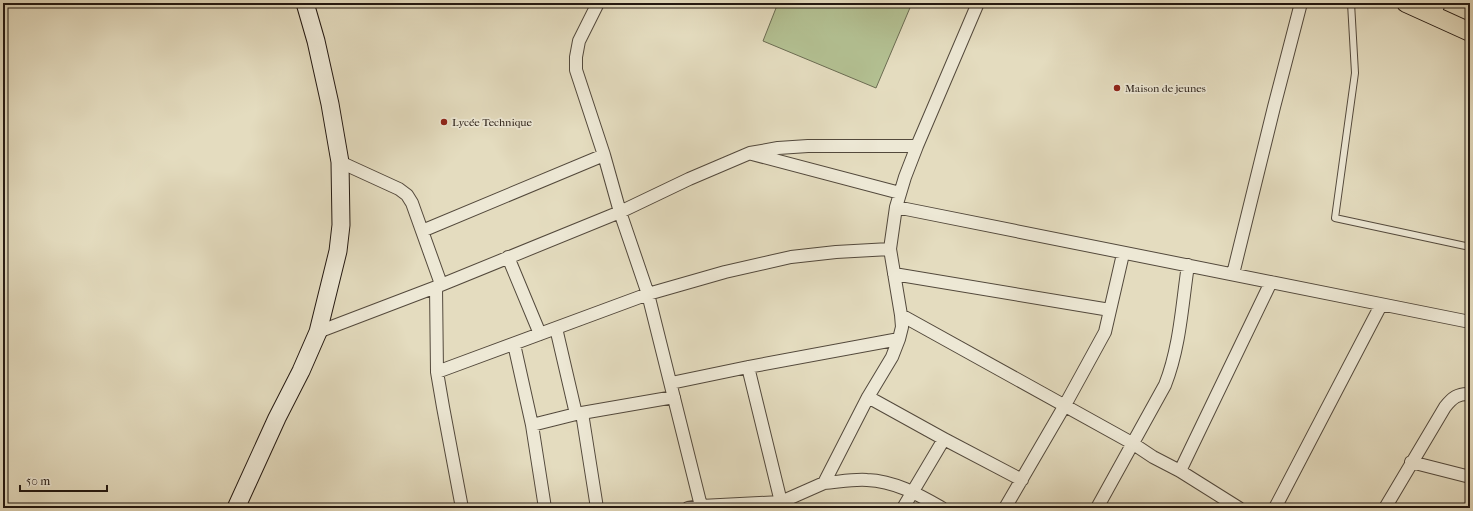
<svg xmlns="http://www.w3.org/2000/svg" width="1473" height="511" font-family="'IM FELL French Canon',serif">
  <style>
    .green { fill: #b3c092; stroke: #6b6c52 }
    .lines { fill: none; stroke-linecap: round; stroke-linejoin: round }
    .lane-casing { stroke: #53493c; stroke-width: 8 }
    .street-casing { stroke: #53493c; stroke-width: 14 }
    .secondary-casing { stroke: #231811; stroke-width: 19 }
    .primary-casing { stroke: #231811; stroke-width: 20 }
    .lane { stroke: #ede8d5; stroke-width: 6 }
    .street { stroke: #ede8d5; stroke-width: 12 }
    .secondary { stroke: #ede8d5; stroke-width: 17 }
    .primary { stroke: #e4dcbf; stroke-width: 18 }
    .poi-dot { fill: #8f2418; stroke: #ede8d5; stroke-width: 1.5 }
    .labels { text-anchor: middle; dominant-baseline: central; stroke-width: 3.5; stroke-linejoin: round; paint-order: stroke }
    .poi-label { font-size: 11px; fill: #231811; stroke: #ede8d5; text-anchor: start }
  </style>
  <rect width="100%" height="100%" fill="#e4dcbf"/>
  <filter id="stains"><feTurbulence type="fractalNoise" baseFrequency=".005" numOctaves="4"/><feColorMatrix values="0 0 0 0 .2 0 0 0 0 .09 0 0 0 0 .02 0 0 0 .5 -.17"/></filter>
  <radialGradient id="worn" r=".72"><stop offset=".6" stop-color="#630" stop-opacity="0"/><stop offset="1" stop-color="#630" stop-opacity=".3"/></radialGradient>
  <!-- green -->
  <path class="green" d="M 778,3 L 912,3 L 876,88 L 763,41 Z"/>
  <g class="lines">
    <!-- lane casing -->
    <g class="lane-casing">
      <path id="lane" d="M 1351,3 L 1355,73 L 1335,218 L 1470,247"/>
    </g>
    <!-- street casing -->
    <g class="street-casing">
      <path id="street" d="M 598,3 L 579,41 L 576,57 L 576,70 L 604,155 L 620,212 L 648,294 L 701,506 L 704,508
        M 1434,16 L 1439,3
        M 752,154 L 900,193
        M 340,162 L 399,189 L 407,195 L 412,203 L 441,284
        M 896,207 L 1470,322
        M 422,231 L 604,155
        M 508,257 L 540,334
        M 894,274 L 1110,310
        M 1233,274 L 1274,107 L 1301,3
        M 436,287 L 437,372 L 443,407 L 462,508
        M 901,315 L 1132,443 L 1153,457 L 1180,471 L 1239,508
        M 556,328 L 576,414
        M 318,332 L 436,287 L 620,212 L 689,179 L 750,153 L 778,148 L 808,146 L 917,146
        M 514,344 L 532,425 L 545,508
        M 437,372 L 648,294 L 725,272 L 791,257 L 836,252 L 890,249
        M 671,383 L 748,367 L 899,339
        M 868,397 L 944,439 L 1022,480
        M 582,413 L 597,508
        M 532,425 L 576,414 L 674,397
        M 1411,462 L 1470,477
        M 1180,471 L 1271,282
        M 824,483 C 838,482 853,479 867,480 C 895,481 919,495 942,508
        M 688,508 L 701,506 L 781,502 L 748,367
        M 775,508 L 781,502 L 824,483 L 868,397 L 892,357 L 899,339 L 902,327 L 901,315 L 890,249 L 896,207 L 905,177 L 917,146 L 978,3
        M 903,508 L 944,439
        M 1005,508 L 1065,405 L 1105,332 L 1123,254
        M 1097,508 L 1165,385 C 1180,347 1182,305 1188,265
        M 1275,508 L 1381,305
        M 1385,508 L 1445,407 C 1452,398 1458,393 1470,394"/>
    </g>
    <!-- secondary casing -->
    <g class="secondary-casing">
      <path id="secondary" d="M 236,508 L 277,418 L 301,371 L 318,332 L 338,251 L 341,225 L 340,162 L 330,104 L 316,41 L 305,3"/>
    </g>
    <!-- primary casing -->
    <g class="primary-casing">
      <path id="primary" d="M 1406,3 L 1470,32"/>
    </g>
    <!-- lane -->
    <use href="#lane" class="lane"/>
    <!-- street -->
    <use href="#street" class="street"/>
    <!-- secondary -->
    <use href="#secondary" class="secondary"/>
    <!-- primary -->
    <use href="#primary" class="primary"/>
  </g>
  <!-- markers -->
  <g class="poi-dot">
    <circle cx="1117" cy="88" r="4"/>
    <circle cx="444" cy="122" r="4"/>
  </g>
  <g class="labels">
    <!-- poi labels -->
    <g class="poi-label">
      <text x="1125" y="88">Maison de jeunes</text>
      <text x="452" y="122">Lycée Technique</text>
    </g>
  </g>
  <!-- margin -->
  <rect width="1473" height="511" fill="none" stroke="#e4dcbf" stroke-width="16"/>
  <rect x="4" y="4" width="1465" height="503" fill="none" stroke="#231811" stroke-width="2"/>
  <rect x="8" y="8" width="1457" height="495" fill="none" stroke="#231811"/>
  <!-- scale -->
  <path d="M20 485v6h87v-6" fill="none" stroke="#231811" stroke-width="2"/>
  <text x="26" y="485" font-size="12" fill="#231811" stroke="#ede8d5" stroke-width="3" paint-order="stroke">50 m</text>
  <rect width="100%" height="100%" filter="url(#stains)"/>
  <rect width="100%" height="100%" fill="url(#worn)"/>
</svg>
